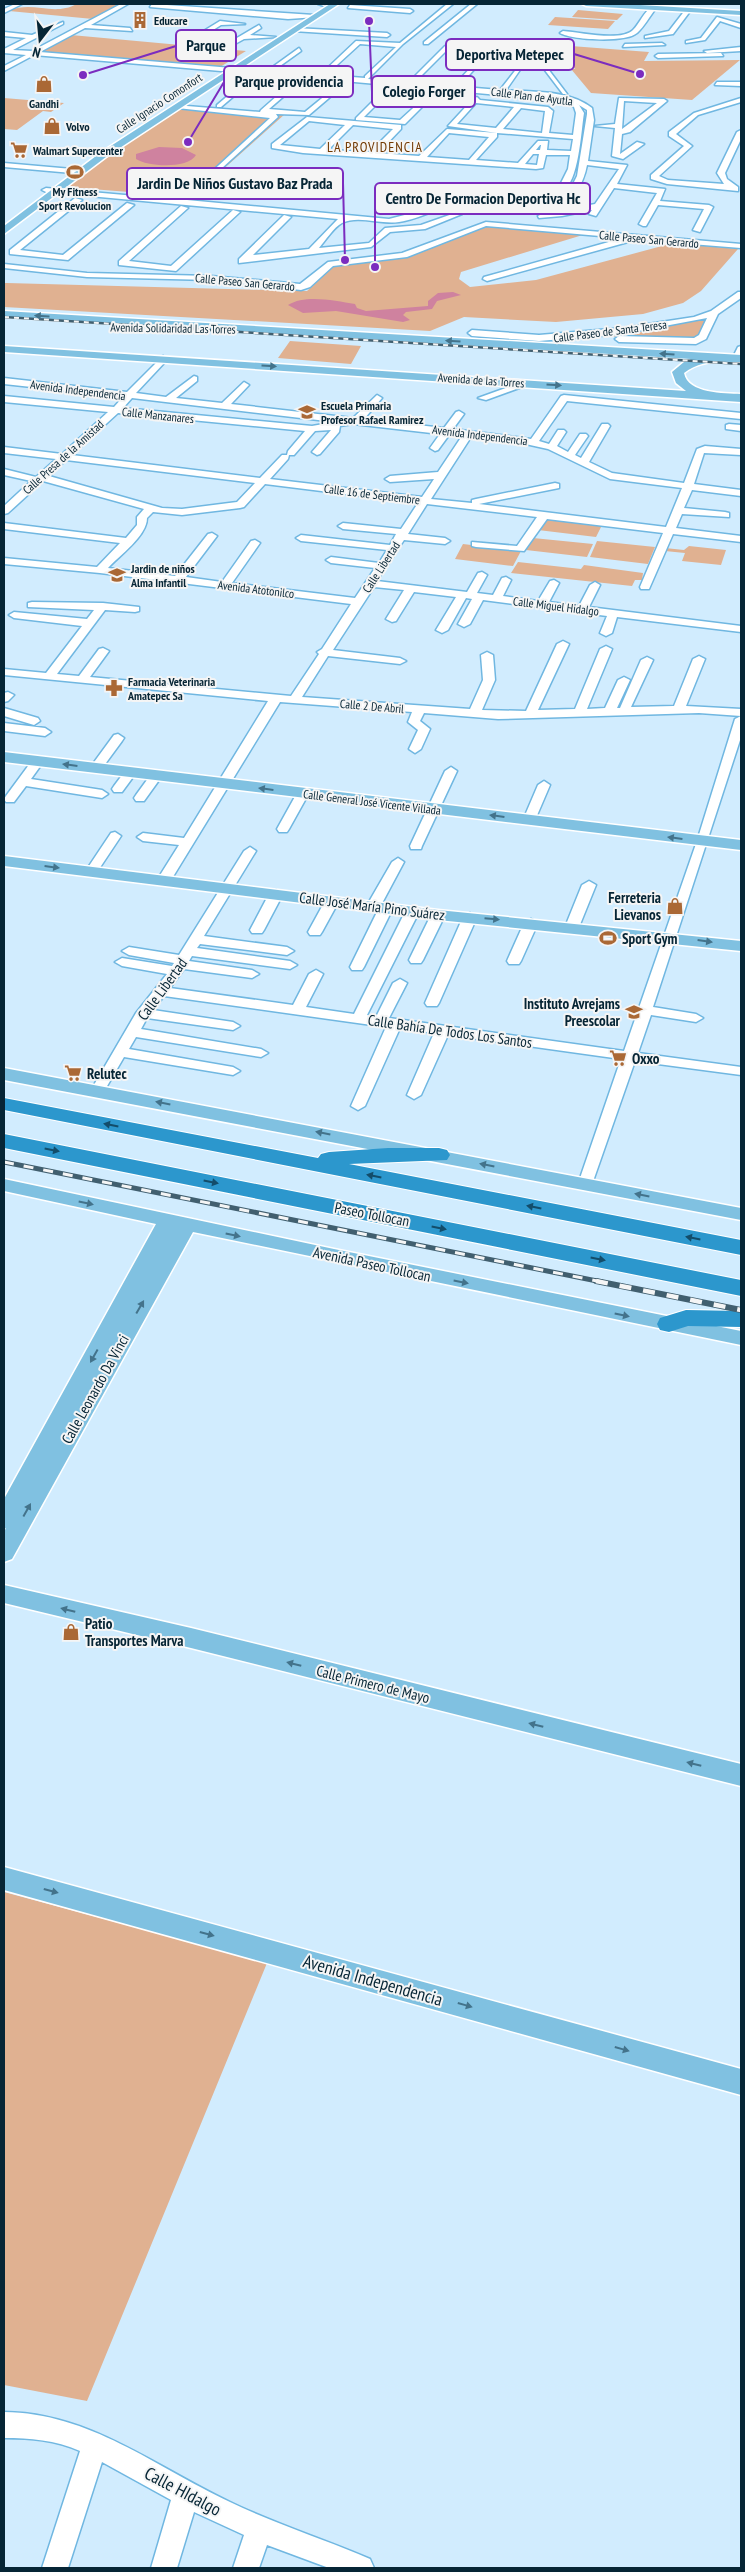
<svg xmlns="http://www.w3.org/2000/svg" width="745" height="2572" font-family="'PT Sans Narrow',sans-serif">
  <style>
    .green { fill: #e0b191 }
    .water { fill: #cf829f }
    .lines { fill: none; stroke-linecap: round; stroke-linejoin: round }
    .minor-casing { stroke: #70b7e1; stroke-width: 3 }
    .major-casing { stroke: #fff; stroke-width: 3 }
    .highway-casing { stroke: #fff; stroke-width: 2 }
    .minor { fill: #fff; fill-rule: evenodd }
    .major { fill: #80c1e1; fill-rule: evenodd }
    .highway { fill: #2c97cd; fill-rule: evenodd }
    .rail-far2-casing { stroke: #415f6f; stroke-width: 2.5 }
    .rail-far1-casing { stroke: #415f6f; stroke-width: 5 }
    .rail-casing { stroke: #415f6f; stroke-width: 6 }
    .rail-far2 { stroke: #f5f5f5; stroke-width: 2; stroke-dasharray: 5; stroke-linecap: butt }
    .rail-far1 { stroke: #f5f5f5; stroke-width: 3; stroke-dasharray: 10; stroke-linecap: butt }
    .rail { stroke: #f5f5f5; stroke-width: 4.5; stroke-dasharray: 12; stroke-linecap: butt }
    .oneway { fill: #43738b }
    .oneway2 { fill: #134d6a }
    .labels { text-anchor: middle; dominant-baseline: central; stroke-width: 4; stroke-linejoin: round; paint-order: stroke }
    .far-poi-label { font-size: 12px; font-weight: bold; fill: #062535; stroke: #f5f5f5; text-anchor: start }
    .far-street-label { font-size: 12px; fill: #062535; stroke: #f5f5f5 }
    .far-neighbourhood-label { font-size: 14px; letter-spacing: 1px; fill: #713800; stroke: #f5f5f5 }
    .poi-label { font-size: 15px; font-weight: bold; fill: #062535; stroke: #f5f5f5; text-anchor: start }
    .street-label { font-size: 15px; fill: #062535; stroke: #f5f5f5 }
    .near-street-label { font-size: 18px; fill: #062535; stroke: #f5f5f5 }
    .leader { fill: none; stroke: #7b2cbf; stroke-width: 2 }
    .callout-dot { fill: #7b2cbf; stroke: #f5f5f5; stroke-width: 2 }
    .callout { fill: #f5f5f5; stroke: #7b2cbf; stroke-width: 2 }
    .callout-label { font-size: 16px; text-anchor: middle; font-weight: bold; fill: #062535 }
  </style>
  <rect width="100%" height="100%" fill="#d1ecfe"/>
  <!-- green -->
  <path class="green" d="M 77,4 L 119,5 L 93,19 L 9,11 C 33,0 52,17 77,4 Z
    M 578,10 L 623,14 L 617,20 L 572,17 Z
    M 555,17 L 615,21 L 608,29 L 548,25 Z
    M 71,35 L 246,51 L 220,67 L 38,53 Z
    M 558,45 L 649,52 L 644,61 L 740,60 L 692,100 L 591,93 L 571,69 L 575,69 Z
    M 4,98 L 64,103 L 51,112 L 43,111 L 17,130 L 4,129 Z
    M 185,106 L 285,114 L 192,197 L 66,187 L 90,168 Z
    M 444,182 L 555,188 L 547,198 L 536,201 L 438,194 Z
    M 489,226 L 586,234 L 461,272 L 459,279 L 470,287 L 536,280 L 673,243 L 738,249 L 701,291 L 683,303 L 643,314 L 556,322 L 464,317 L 430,331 L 4,307 L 4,283 L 7,283 L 307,291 L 335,265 L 400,258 Z
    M 708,317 L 699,335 L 694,339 L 594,336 Z
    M 290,341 L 361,346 L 351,364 L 278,358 Z
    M 544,518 L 602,525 L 596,537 L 538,530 Z
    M 533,538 L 593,544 L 587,557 L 526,550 Z
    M 597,541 L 655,547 L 648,564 L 590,557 Z
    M 463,544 L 521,551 L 513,566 L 455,559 Z
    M 689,546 L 726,550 L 721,565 L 682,561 L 685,553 L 665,551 L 665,548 L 684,550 Z
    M 518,562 L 581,569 L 584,565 L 643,573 L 642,580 L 635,580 L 632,586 L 511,573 Z
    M 4,1892 L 267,1963 L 87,2401 L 4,2385 Z"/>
  <!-- water -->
  <path class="water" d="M 159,147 L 182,148 L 196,155 C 188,169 148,167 136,159 L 136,154 Z
    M 453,292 L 461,295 L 437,301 L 432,309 L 406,312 L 403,315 L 410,320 L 403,322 L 336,311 L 303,313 L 288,305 C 306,294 335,301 355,304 L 357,308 L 366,311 L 428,306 L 428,301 L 438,293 Z"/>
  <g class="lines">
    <!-- minor casing -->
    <g class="minor-casing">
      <path id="minor" d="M 15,4 L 22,4 L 4,13 L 4,9 Z
        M 121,4 L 128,4 L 91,25 L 130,28 L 132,31 L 85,28 L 40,52 L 267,71 L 299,48 L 301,51 L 273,71 L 320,75 L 356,41 L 400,43 L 447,4 L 453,4 L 403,44 L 368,79 L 409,82 L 445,46 L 506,51 L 504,54 L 447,50 L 414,83 L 500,90 L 518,67 L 522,67 L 506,90 C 534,92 570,90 592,108 L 594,120 L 588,161 L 627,165 L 617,184 L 665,189 L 660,201 L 709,205 L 713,207 L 700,232 L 693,230 L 704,209 L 658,205 L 646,226 L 643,226 L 639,224 L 657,193 L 614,188 L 596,216 L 589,214 L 592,210 L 562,216 L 539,218 L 538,216 L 542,214 L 595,204 L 619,169 L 587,165 C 575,229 510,204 465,204 C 443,204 421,219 399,222 C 381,225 359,215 342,223 C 334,227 325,241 319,248 L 369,243 L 385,228 L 421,225 L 458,212 L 462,214 L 425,229 L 390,232 L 371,247 L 239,263 L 239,259 L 284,215 L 291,217 L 253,255 L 309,249 L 338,219 L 46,192 L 42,190 L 46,188 L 181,200 L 270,118 L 177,108 L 175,105 L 260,112 L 261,110 L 295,80 L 304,78 L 34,55 L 4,71 L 4,66 L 26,55 L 4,53 L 4,49 L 26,38 L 4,36 L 4,32 L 32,35 L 63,22 L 63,24 L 13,50 L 32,51 ZM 360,44 L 396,47 L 365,76 L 365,78 L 326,75 ZM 310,78 L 567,101 L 567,103 L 574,107 L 576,113 L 573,135 L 549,133 L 553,111 L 548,107 L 480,100 L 477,97 L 472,100 L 448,126 L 497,133 L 573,139 L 571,151 L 547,150 L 548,141 L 538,141 L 518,163 L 476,160 L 497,137 L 497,133 L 447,129 L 419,156 L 378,153 L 401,129 L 401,125 L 307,117 L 272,144 L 272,148 L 303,153 L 536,169 L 543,168 L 546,155 L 570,155 L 568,169 L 558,189 L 562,191 C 579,183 581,131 584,113 L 579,105 L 574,102 L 587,110 L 587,114 L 577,176 L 569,192 L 556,201 L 542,204 L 463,200 L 389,219 L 187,200 L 278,117 L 276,114 L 309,115 L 343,86 L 338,85 L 305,112 L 269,109 L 299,83 L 309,80 ZM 476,103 L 514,107 L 496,128 L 457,124 ZM 521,108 L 545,111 L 542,133 L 503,129 ZM 309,121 L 345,125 L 320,149 L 280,145 ZM 353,125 L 393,129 L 370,152 L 328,150 ZM 449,133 L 489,137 L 469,160 L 427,157 ZM 541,145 L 540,150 L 536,150 L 540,145 ZM 533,154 L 539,154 L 537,165 L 525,164 Z
        M 152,4 L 314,15 L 317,17 L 288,19 L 150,7 Z
        M 318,4 L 327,4 L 324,6 Z
        M 471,4 L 477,4 L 428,44 L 424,44 L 424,42 Z
        M 350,5 L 410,9 L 413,11 L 410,13 L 348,8 Z
        M 653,6 L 656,8 C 650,16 644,27 637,33 C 626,43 571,40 560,33 L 563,31 C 579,32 621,42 633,30 C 640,23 644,11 653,6 Z
        M 686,9 L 691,10 L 673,34 L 645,38 L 645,36 L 669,31 Z
        M 717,17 L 741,24 L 741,28 L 720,21 L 705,40 L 686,43 L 686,41 L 701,38 Z
        M 220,21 L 245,24 L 221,25 L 194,42 L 225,45 L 259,25 L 261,28 L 250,35 L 276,37 L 244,39 L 226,49 L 184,43 Z
        M 295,28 L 387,33 L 390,35 L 387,37 L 293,31 Z
        M 625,44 L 662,43 L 665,45 L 623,47 Z
        M 741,47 L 741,51 L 707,53 L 704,51 Z
        M 721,53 L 723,56 L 658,58 L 655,56 L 658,54 Z
        M 479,59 L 481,62 L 460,85 L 456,85 L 456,83 Z
        M 544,69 L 548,69 L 567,94 L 563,94 Z
        M 250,77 L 255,78 L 221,107 L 217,107 L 217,105 Z
        M 717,82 L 741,82 L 741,86 L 715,85 Z
        M 386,88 L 391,89 L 389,92 L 427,95 L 433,91 L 436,93 L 405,124 L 356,120 L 356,118 ZM 385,96 L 423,99 L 400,120 L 364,117 Z
        M 619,98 L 664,99 L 667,101 L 630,132 L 622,134 L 620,154 L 637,142 L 644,144 L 623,159 L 612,156 L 615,128 L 595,126 L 615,124 ZM 624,101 L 657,103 L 622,129 Z
        M 741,98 L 741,102 L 698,115 L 676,134 L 692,146 L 659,176 L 668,180 L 724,184 L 717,173 L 737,132 L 741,130 L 741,139 L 725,173 L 727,179 L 738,187 L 738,191 L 667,184 L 651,179 L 651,175 L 684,146 L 669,136 L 669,132 L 694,113 Z
        M 4,163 L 72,169 L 76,171 L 72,173 L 4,167 Z
        M 75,198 L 82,200 L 20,250 L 63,255 L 127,203 L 134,205 L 68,260 L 10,254 L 10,250 Z
        M 181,206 L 188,208 L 129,261 L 171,266 L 233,210 L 240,212 L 176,271 L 119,265 L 119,261 Z
        M 486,222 L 741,244 L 741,248 L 628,239 L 628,242 L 487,281 L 483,279 L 484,277 L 623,238 L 486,226 L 407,257 L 333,266 L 310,287 L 301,290 L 211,280 L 87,277 L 4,268 L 4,264 L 87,273 L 211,276 L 300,284 L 328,262 L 402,253 Z
        M 738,292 L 741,292 L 741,298 L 718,314 L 706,339 L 696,344 L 619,342 L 615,339 L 619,336 L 694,338 L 699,335 L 707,318 L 622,334 L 539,341 L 472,336 L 468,333 L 472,330 L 539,335 L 622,328 L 694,317 L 711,311 Z
        M 741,346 L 740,359 L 733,361 L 732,359 L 738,347 Z
        M 163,356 L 167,359 L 166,361 L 136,393 L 166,397 L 194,376 L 197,377 L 197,381 L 176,398 L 222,403 L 244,382 L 249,385 L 231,404 L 353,418 L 377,395 L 382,398 L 364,419 L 444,428 L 456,412 L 459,411 L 464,414 L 453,429 L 531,439 L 561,396 L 564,395 L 741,413 L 741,419 L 567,401 L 539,441 L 549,444 L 558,430 L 564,430 L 566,432 L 557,446 L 568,452 L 580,434 L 586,434 L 588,436 L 575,455 L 581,458 L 602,424 L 608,424 L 610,426 L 589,462 L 612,473 L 684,483 L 697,449 L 705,446 L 741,449 L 741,455 L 704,453 L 694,484 L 741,490 L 741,496 L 692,490 L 684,508 L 725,512 L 729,513 L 729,517 L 682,514 L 676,528 L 741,536 L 741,542 L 673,534 L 649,589 L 641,589 L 640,587 L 663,533 L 547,519 L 524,551 L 476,547 L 472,546 L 472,542 L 517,546 L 537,517 L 427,504 L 408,534 L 445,538 L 450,541 L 445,544 L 404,540 L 377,581 L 467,592 L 478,573 L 482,572 L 487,575 L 477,593 L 493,595 L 502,578 L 506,577 L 511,580 L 503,596 L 538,601 L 550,581 L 554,580 L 559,583 L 549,602 L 579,606 L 590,585 L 595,582 L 600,585 L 589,607 L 741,626 L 741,632 L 617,617 L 612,633 L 606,636 L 600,633 L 607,616 L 483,600 L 470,624 L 464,627 L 458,624 L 472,599 L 466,598 L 448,630 L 442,633 L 436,630 L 456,597 L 414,592 L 396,621 L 392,622 L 386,619 L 404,590 L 374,587 L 333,650 L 400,658 L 406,661 L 400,664 L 328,656 L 302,697 L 470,709 L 483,680 L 481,655 L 487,652 L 493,655 L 495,680 L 482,710 L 526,711 L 557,644 L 563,641 L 569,644 L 538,710 L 575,709 L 600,649 L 606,646 L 612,649 L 587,709 L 605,708 L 618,680 L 624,677 L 630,680 L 617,708 L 620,708 L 641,660 L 647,657 L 653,660 L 631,707 L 674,706 L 693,659 L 699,656 L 705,659 L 686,706 L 741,709 L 741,737 L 653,1007 L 696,1014 L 703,1018 L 696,1022 L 651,1015 L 638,1053 L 741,1067 L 741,1075 L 635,1061 L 591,1187 L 586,1189 L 578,1184 L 621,1059 L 448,1035 L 421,1095 L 414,1099 L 407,1095 L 434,1033 L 400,1028 L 365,1106 L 358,1110 L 351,1106 L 386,1027 L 164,996 L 153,1010 L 233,1022 L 240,1026 L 233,1030 L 147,1018 L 141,1029 L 261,1049 L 268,1053 L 261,1057 L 136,1037 L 129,1049 L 233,1067 L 240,1071 L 233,1075 L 124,1057 L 103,1093 L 93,1093 L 91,1090 L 136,1013 L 167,974 L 122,966 L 115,962 L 122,958 L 172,966 L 174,963 L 129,955 L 122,951 L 129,947 L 179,955 L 244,851 L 250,847 L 256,851 L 204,936 L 287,947 L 294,951 L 287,955 L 200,944 L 197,948 L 290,961 L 297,965 L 290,969 L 192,956 L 189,961 L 252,970 L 259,974 L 252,978 L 184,969 L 170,988 L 293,1005 L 309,974 L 316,970 L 323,974 L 306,1007 L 354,1014 L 405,912 L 412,908 L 419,912 L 367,1015 L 376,1017 L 393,983 L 400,979 L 407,983 L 389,1018 L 624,1051 L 697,841 L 735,719 L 741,716 L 699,713 L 498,719 L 424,713 L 420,721 L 430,729 L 421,749 L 415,753 L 409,749 L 418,730 L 408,722 L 412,712 L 280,702 L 171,880 L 169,883 L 159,883 L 157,880 L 179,845 L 143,841 L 137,837 L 143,833 L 184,838 L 268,701 L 4,675 L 4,669 L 46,673 L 82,626 L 14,618 L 9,615 L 14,612 L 87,619 L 94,610 L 28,607 L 28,603 L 32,602 L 103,603 L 139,607 L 139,611 L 135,612 L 105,610 L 57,674 L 79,676 L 99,649 L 103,648 L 109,651 L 90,677 L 291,696 L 319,654 L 317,652 L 322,649 L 351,604 L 100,573 L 4,564 L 4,558 L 97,567 L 120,543 L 4,529 L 4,523 L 126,538 L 137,525 L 137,517 L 144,509 L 43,481 L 8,513 L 4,514 L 4,506 L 31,481 L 4,475 L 4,469 L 36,477 L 56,459 L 4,453 L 4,447 L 62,454 L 108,412 L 4,402 L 4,396 L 114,407 L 123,397 L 4,384 L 4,378 L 127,392 ZM 132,398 L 335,422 L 312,426 L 123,408 ZM 118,413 L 305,431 L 288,451 L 287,455 L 282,455 L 260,478 L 72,455 ZM 353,424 L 440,434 L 430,448 L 435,451 L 438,450 L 449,435 L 462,436 L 438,472 L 390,476 L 385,479 L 390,482 L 434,479 L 422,497 L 270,479 L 288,459 L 289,455 L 294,455 L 315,431 L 331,430 L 312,452 L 317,455 L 320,454 L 339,432 L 340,426 ZM 471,437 L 521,443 L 548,449 L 610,479 L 682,488 L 666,527 L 479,504 L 559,488 L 559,484 L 555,483 L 476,499 L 472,500 L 472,503 L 431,499 ZM 66,460 L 255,483 L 237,502 L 182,509 L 162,508 L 49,476 ZM 265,484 L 418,503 L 401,529 L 343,523 L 338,526 L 343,529 L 396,534 L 390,545 L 301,535 L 296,538 L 301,541 L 387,550 L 379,563 L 331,557 L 326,560 L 331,563 L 375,568 L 355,598 L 232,583 L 260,543 L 255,540 L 251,541 L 222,582 L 186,577 L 217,536 L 212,533 L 208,534 L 175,576 L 108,568 C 120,555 147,536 147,518 L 153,512 L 182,515 L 240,508 L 244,507 Z
        M 525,381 L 533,383 L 486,400 L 478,398 Z
        M 729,424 L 741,425 L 741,431 L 726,429 L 726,425 Z
        M 8,692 L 14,695 L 8,701 L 4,702 L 4,693 Z
        M 4,708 L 38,718 L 40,721 L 34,725 L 4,716 Z
        M 4,723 L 45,728 L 51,732 L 45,736 L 4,731 Z
        M 118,734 L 124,738 L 122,741 L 100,771 L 92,771 L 92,765 L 114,735 Z
        M 38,757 L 44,761 L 31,779 L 102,790 L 108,794 L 102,798 L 26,786 L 14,802 L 6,802 L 4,799 L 6,796 L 34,758 Z
        M 451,767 L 457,771 L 422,846 L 421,849 L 411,849 L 410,846 L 445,771 Z
        M 130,769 L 134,770 L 136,773 L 122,792 L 114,792 L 112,789 L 114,786 L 126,770 Z
        M 156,772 L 160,773 L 162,776 L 144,801 L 136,801 L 134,798 L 136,795 L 152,773 Z
        M 544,781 L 550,785 L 535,820 L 533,823 L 525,823 L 523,820 L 538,785 Z
        M 303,789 L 309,793 L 289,829 L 287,832 L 279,832 L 277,829 L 297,793 Z
        M 115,832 L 121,836 L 97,872 L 96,875 L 86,875 L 85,872 L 111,833 Z
        M 398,858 L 404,862 L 380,907 L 378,910 L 368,910 L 366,907 L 392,862 Z
        M 589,881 L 596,885 L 579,927 L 577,930 L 567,930 L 565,927 L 582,885 Z
        M 276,890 L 283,894 L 264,930 L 262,933 L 252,933 L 250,930 L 269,894 Z
        M 332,897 L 339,901 L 322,932 L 320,935 L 310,935 L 308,932 L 325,901 Z
        M 386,904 L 393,908 L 364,967 L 362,970 L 352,970 L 350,967 L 379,908 Z
        M 438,911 L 445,915 L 423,960 L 421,963 L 411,963 L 409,960 L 431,915 Z
        M 470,913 L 477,917 L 439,1003 L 437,1006 L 427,1006 L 425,1003 L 463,917 Z
        M 531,919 L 538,923 L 521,961 L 519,964 L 509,964 L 507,961 L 524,923 Z
        M 4,2412 C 90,2413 154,2466 230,2502 C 275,2524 324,2539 370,2559 L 374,2568 L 329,2568 L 267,2545 L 259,2568 L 233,2568 L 244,2535 L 194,2512 L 177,2568 L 151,2568 L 171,2500 L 102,2462 L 68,2568 L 42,2568 L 80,2451 C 55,2440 30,2438 4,2438 Z"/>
    </g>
    <!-- major casing -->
    <g class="major-casing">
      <path id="major" d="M 330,4 L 339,4 L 106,157 L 4,234 L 4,226 L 100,153 Z
        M 582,4 L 623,4 L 741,11 L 741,15 L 586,6 Z
        M 4,311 L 741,355 L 741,362 C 720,362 702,359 684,373 C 688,394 724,393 741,394 L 741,402 L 4,352 L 4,346 L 686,391 L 676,383 L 672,372 L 684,362 L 691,359 L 4,317 Z
        M 4,752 L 741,840 L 741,850 L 4,762 Z
        M 4,856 L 438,910 L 741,941 L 741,951 L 438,920 L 4,866 Z
        M 4,1068 L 741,1208 L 741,1220 L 4,1080 Z
        M 4,1179 L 334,1249 L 741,1331 L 741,1345 L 193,1232 L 12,1559 L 4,1562 L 4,1532 L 6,1528 L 4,1529 L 4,1499 L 156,1224 L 4,1191 Z
        M 4,1585 L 191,1628 L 741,1764 L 741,1786 L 191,1648 L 4,1603 Z
        M 4,1867 L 741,2069 L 741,2095 L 4,1890 Z"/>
    </g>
    <!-- highway casing -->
    <g class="highway-casing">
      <path id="highway" d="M 4,1098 L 318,1158 L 321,1154 L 329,1152 L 388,1148 L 439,1148 L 447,1150 L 450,1155 L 447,1160 L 349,1164 L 741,1240 L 741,1255 L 4,1110 Z
        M 4,1134 L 741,1280 L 741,1296 L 4,1148 Z
        M 686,1310 L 741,1311 L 741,1327 L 688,1326 L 669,1332 L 660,1330 L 657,1324 L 660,1318 Z"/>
    </g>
    <!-- minor -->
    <use href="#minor" class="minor"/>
    <!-- major -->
    <use href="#major" class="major"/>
    <!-- highway -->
    <use href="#highway" class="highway"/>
    <!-- rail-far2 casing -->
    <g class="rail-far2-casing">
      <path id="rail-far2" d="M 4,317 L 741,364"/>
    </g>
    <!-- rail-far1 casing -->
    <g class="rail-far1-casing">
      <path id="rail-far1" d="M 4,1162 L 602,1282"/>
    </g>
    <!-- rail casing -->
    <g class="rail-casing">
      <path id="rail" d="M 596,1281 L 741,1310"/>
    </g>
    <!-- rail-far2 -->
    <use href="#rail-far2" class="rail-far2"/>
    <!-- rail-far1 -->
    <use href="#rail-far1" class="rail-far1"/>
    <!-- rail -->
    <use href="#rail" class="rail"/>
  </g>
  <!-- one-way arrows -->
  <defs><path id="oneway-solid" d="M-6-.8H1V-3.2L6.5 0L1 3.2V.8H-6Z" transform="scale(1.25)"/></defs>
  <g class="oneway">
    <use href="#oneway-solid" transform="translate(42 316) rotate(-177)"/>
    <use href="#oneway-solid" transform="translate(453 341) rotate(-176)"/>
    <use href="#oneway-solid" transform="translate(667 354) rotate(-176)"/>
    <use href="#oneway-solid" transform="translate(269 366) rotate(4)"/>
    <use href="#oneway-solid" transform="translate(554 385) rotate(4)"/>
    <use href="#oneway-solid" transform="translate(70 765) rotate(-173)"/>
    <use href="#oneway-solid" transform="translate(266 789) rotate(-173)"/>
    <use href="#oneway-solid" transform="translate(497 816) rotate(-173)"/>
    <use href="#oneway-solid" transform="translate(675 838) rotate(-173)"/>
    <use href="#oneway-solid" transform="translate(52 867) rotate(7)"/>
    <use href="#oneway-solid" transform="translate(492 919) rotate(5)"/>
    <use href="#oneway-solid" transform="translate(705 941) rotate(8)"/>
    <use href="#oneway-solid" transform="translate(163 1103) rotate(-169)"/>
    <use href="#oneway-solid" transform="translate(323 1133) rotate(-169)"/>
    <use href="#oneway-solid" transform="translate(487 1165) rotate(-169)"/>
    <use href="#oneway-solid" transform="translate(642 1195) rotate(-169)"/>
    <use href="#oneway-solid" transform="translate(86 1203) rotate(12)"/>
    <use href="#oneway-solid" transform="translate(233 1235) rotate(12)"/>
    <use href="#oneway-solid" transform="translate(461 1282) rotate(11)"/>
    <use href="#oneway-solid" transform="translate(140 1307) rotate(-60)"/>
    <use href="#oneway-solid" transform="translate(622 1315) rotate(12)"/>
    <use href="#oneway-solid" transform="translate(94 1356) rotate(119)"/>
    <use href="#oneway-solid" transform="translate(27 1510) rotate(-61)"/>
    <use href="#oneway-solid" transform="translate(68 1610) rotate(-166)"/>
    <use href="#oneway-solid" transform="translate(294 1664) rotate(-166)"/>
    <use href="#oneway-solid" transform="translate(536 1725) rotate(-166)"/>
    <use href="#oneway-solid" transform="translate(694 1764) rotate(-166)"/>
    <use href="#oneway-solid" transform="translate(51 1891) rotate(15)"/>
    <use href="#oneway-solid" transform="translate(207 1934) rotate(15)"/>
    <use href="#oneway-solid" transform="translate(465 2005) rotate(16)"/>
    <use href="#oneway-solid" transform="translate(622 2049) rotate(16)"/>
  </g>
  <g class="oneway2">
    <use href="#oneway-solid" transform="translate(111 1125) rotate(-169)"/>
    <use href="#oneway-solid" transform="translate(52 1150) rotate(11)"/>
    <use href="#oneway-solid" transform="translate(374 1176) rotate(-169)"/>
    <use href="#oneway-solid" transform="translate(211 1182) rotate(11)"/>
    <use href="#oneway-solid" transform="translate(534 1207) rotate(-169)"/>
    <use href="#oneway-solid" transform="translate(439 1228) rotate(11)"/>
    <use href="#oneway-solid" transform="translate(693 1238) rotate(-169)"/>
    <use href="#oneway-solid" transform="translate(598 1259) rotate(11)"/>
  </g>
  <!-- icons -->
  <defs>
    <g id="building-bare" transform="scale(1.35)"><path d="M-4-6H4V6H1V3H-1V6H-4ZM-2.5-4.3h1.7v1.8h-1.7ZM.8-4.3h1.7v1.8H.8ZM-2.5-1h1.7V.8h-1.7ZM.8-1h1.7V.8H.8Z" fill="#aa6835" stroke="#f5f5f5" stroke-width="2.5" paint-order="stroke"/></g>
    <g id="shop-bare" transform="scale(1.35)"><path d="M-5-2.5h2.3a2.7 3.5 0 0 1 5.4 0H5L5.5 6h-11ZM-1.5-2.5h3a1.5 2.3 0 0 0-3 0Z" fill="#aa6835" stroke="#f5f5f5" stroke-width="2.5" paint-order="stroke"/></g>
    <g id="supermarket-bare" transform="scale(1.35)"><path d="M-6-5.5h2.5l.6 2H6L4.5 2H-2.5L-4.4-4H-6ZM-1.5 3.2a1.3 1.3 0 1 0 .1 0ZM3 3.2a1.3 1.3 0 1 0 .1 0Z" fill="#aa6835" stroke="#f5f5f5" stroke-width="2.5" paint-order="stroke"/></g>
    <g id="stadium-bare" transform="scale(1.35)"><path d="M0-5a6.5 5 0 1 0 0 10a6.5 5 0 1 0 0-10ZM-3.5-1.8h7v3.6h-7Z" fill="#aa6835" stroke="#f5f5f5" stroke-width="2.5" paint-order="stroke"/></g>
    <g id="school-bare" transform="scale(1.35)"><path d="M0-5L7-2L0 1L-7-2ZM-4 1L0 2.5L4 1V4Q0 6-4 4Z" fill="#aa6835" stroke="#f5f5f5" stroke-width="2.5" paint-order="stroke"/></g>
    <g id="pharmacy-bare" transform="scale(1.35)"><path d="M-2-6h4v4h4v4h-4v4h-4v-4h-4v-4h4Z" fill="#aa6835" stroke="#f5f5f5" stroke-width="2.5" paint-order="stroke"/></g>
  </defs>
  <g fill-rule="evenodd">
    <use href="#building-bare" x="140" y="20"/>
    <use href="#shop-bare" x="44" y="84"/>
    <use href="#shop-bare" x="52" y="126"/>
    <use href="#supermarket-bare" x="19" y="150"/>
    <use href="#stadium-bare" x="75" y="172"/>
    <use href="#school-bare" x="307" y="412"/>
    <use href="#school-bare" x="117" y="575"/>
    <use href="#pharmacy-bare" x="114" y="688"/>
    <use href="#shop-bare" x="675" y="906"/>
    <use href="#stadium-bare" x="608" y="938"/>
    <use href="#school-bare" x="634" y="1012"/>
    <use href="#supermarket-bare" x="618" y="1058"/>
    <use href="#supermarket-bare" x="73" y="1073"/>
    <use href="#shop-bare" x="71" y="1632"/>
  </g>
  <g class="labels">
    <!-- far-poi labels -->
    <g class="far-poi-label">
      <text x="154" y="20">Educare</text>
      <text x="44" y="103" text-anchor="middle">Gandhi</text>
      <text x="66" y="126">Volvo</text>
      <text x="33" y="150">Walmart Supercenter</text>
      <text x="75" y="191" text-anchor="middle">My Fitness<tspan x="75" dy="14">Sport Revolucion</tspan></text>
      <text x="321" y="405">Escuela Primaria<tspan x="321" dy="14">Profesor Rafael Ramirez</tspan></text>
      <text x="131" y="568">Jardin de niños<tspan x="131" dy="14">Alma Infantil</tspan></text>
      <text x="128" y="681">Farmacia Veterinaria<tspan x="128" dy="14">Amatepec Sa</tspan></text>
    </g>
    <!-- far-street labels -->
    <g class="far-street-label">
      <text transform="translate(532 96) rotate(7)">Calle Plan de Ayutla</text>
      <text transform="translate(159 103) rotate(-33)">Calle Ignacio Comonfort</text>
      <text transform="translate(649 239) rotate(5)">Calle Paseo San Gerardo</text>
      <text transform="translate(245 282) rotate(5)">Calle Paseo San Gerardo</text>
      <text transform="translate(173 328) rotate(1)">Avenida Solidaridad Las Torres</text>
      <text transform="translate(610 331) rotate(-7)">Calle Paseo de Santa Teresa</text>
      <text transform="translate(481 380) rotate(4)">Avenida de las Torres</text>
      <text transform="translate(78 390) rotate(7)">Avenida Independencia</text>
      <text transform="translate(158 415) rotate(6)">Calle Manzanares</text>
      <text transform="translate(480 435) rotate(7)">Avenida Independencia</text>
      <text transform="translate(63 457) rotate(-42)">Calle Presa de la Amistad</text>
      <text transform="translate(372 494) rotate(7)">Calle 16 de Septiembre</text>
      <text transform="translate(381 567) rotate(-57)">Calle Libertad</text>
      <text transform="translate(256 589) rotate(7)">Avenida Atotonilco</text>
      <text transform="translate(556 606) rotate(7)">Calle Miguel Hidalgo</text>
      <text transform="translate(372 706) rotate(5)">Calle 2 De Abril</text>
      <text transform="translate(372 802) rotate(7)">Calle General José Vicente Villada</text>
    </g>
    <!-- far-neighbourhood labels -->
    <g class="far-neighbourhood-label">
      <text x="375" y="147">LA PROVIDENCIA</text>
    </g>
    <!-- poi labels -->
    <g class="poi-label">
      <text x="661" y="897" text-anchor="end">Ferreteria<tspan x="661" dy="17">Lievanos</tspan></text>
      <text x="622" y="938">Sport Gym</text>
      <text x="620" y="1003" text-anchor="end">Instituto Avrejams<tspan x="620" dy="17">Preescolar</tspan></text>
      <text x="632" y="1058">Oxxo</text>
      <text x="87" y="1073">Relutec</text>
      <text x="85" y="1623">Patio<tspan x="85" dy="17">Transportes Marva</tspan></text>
    </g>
    <!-- street labels -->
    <g class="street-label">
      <text transform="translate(372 906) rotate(7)">Calle José María Pino Suárez</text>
      <text transform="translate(162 989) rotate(-54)">Calle Libertad</text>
      <text transform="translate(450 1031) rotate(8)">Calle Bahía De Todos Los Santos</text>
      <text transform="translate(372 1214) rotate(11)">Paseo Tollocan</text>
      <text transform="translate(372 1264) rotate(12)">Avenida Paseo Tollocan</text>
      <text transform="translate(95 1389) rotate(-61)">Calle Leonardo Da Vinci</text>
      <text transform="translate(373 1684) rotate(14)">Calle Primero de Mayo</text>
    </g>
    <!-- near-street labels -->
    <g class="near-street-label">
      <text transform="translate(373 1980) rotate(16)">Avenida Independencia</text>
      <text transform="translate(183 2491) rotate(28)">Calle HIdalgo</text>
    </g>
  </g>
  <!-- callouts -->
  <path class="leader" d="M83 75L176 46M640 74L574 54M188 142L224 82M369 21L372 92M345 260L343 183M375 267L375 199"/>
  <g class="callout-dot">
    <circle cx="83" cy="75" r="5"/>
    <circle cx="640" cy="74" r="5"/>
    <circle cx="188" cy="142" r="5"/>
    <circle cx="369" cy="21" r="5"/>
    <circle cx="345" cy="260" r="5"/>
    <circle cx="375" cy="267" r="5"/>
  </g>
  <g class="callout">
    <rect x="176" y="30" width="60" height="31" rx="5"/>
    <rect x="446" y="39" width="128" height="31" rx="5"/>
    <rect x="224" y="66" width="129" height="31" rx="5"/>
    <rect x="372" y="76" width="103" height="31" rx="5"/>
    <rect x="127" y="168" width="216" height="31" rx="5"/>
    <rect x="375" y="183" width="215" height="31" rx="5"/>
  </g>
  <g class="callout-label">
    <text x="206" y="51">Parque</text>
    <text x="510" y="60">Deportiva Metepec</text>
    <text x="289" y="87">Parque providencia</text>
    <text x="424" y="97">Colegio Forger</text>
    <text x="235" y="189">Jardin De Niños Gustavo Baz Prada</text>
    <text x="483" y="204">Centro De Formacion Deportiva Hc</text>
  </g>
  <!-- border -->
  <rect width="745" height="2572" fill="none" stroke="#062535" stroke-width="10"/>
  <!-- north arrow -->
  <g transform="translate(40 40) rotate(196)" stroke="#f5f5f5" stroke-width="4" paint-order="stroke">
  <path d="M0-4L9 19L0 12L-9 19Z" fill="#062535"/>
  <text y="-8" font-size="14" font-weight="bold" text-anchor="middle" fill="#062535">N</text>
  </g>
</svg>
